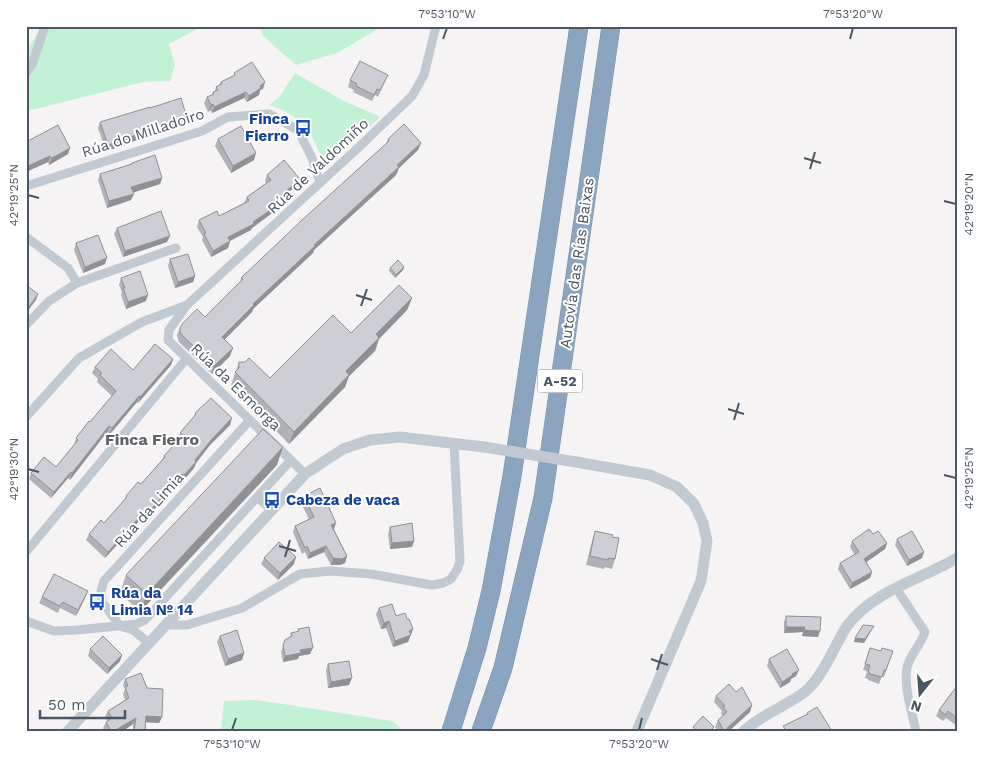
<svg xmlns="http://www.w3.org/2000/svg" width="983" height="757" font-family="'Work Sans',sans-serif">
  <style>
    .green { fill: #c3f1d5 }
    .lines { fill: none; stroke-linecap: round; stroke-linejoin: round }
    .motorway-casing { stroke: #7690ad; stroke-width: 19 }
    .minor { stroke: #c1cad2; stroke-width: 9 }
    .tertiary { stroke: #c1cad2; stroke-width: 11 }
    .motorway { stroke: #8ba5c1; stroke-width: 18 }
    .tertiary-bridge { stroke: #c1cad2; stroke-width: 11 }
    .wall { fill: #b0b2b7 }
    .shaded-wall { fill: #909195 }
    .building { fill: #cdcfd5; stroke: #909195 }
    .ticks { fill: none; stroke: #4a5661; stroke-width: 2 }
    .labels { text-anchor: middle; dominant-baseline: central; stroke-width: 4; stroke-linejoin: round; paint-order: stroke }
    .shield { fill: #fff; stroke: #808990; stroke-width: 1 }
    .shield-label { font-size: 14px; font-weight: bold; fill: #4a5661 }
    .transit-label { font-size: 15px; font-weight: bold; fill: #164399; stroke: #fff; text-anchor: start }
    .street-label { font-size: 15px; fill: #4a5661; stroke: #fff }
    .neighbourhood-label { font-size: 16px; font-weight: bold; fill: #5f6368; stroke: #fff }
    .neatline { fill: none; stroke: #4a5661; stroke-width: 2 }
    .ticks-label { font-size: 12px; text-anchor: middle; fill: #4a5661 }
  </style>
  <rect width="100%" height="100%" fill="#f5f3f3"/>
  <!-- green -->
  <path class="green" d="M 39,26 L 383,26 L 337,53 L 296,65 L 263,36 L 260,27 L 199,28 L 169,44 L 175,65 L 170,81 L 143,82 L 36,109 L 26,110 L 26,51 L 40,30 Z
    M 295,73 L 342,100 L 380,117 L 338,155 C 333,158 328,159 323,155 C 317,152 316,144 313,138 C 303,121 288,110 269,105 L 280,96 Z
    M 257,700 L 393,721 L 403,731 L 221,731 L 224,701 Z"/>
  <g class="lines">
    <!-- motorway casing -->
    <g class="motorway-casing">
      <path id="motorway" d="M 451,731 L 477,648 L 491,591 L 512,476 L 579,26
        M 481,731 L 503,668 L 543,498 L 611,26"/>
    </g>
    <!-- minor -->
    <path class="minor" d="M 26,73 L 32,65 L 45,26
      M 26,186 L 202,131 L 228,117 L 269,114 L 298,130 L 312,158 L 320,183
      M 26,237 L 68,268 L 77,283
      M 26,325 L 49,301 L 77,283 L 176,248
      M 26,417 L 79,358 L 142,322 L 187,305
      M 305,474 L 168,340 L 169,330 L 187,305 L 359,147 L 412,96 L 424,75 L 436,26
      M 257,497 L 272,510
      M 26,552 L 187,358
      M 896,588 L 925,632 C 921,644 912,653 908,664 C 902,681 912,713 916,731
      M 26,621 L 54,631 L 77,630 L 137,624 L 145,620 L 291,460
      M 166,625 L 187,625 L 242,608 L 300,574 L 330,571 L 371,574 L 432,585 L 443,583 L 451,579 L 457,570 L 460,561 L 454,444
      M 120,626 L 102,602 L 101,591 L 104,581 L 250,420
      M 123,627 L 133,630 L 149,643"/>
    <!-- tertiary -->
    <path class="tertiary" d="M 576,462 L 650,475 L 677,487 L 694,504 L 703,523 L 707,541 L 701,581 L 637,731
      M 68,731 L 305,474 L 343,449 L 370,440 L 400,437 L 484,447
      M 744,731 C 762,714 787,706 806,691 C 823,676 835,645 847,626 C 874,590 920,580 957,558"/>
    <!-- motorway -->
    <use href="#motorway" class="motorway"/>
    <!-- tertiary-bridge -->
    <path class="tertiary-bridge" d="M 484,447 L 576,462"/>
  </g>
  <!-- wall -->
  <path class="wall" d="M 234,73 L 263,89 L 260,90 L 259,95 L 247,102 L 244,98 L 212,113 L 210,110 L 208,112 L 204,103 L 207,97 L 212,95 L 213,92 L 215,91 L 216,87 L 219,85 L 221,82 L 234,75 Z
    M 388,75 L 378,97 L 375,95 L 372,101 L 353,92 L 354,90 L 348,87 L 350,80 Z
    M 150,108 L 185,124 L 125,144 L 125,145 L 106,151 L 98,128 L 100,122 Z
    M 218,139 L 254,160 L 231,173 L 215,146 Z
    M 388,139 L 421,143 L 418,150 L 399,168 L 396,175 L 314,250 L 313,253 L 253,309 L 252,312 L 224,340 L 230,356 L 212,374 L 179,342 L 178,339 L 177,335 L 180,328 L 205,317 L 240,283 L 241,278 L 386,144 Z
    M 26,142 L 68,154 L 49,165 L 48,162 L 26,172 Z
    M 132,163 L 162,178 L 160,184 L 133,192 L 131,200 L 107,208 L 98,180 L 100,174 L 131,164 Z
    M 267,175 L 297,185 L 274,205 L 272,213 L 252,228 L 251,230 L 230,241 L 228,248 L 211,257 L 202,240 L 203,237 L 197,227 L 199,220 L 219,216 L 244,203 L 247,197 L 266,183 L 265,181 Z
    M 117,228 L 167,242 L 123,257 L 114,234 Z
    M 76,243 L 105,264 L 83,273 L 74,250 Z
    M 170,259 L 195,276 L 193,282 L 175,288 L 168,266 Z
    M 404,267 L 403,270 L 395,278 L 389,271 L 390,268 Z
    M 121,278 L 146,301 L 126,309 L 121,295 L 122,292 L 119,285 Z
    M 412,298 L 407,310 L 379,339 L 375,351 L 349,376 L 345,387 L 289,444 L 231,385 L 239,362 L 245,362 L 270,378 Z
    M 173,359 L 171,365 L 138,403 L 137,402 L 110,434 L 107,432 L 70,480 L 68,478 L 51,498 L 29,479 L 31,473 L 56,467 L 74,445 L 76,438 L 112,396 L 97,382 L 98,379 L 92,373 L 95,367 L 133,370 Z
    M 195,413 L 230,425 L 210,445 L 196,463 L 194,468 L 182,482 L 180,480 L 144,521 L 142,518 L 105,558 L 86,540 L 89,534 L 104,523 L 125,499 L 126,496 L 141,484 L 162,460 L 164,456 L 179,440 L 178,439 L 180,433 L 194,417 Z
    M 277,465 L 140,612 L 120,593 L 126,575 Z
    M 304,496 L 334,529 L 347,556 L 345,563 L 340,565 L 331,565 L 324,552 L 308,559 L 305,552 L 302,554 L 293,532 L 295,526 L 309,519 L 301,503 Z
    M 390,527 L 412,547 L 390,549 L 388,534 Z
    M 595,531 L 612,537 L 615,559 L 612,569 L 605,567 L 604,569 L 586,565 L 592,541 Z
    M 873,534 L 887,543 L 885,549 L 866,562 L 872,572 L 870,578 L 850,589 L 838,569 L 840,563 L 855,555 L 850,547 L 852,541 Z
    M 897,539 L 922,558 L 907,566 L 895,545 Z
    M 264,558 L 294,564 L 278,580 L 261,564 Z
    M 42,597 L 85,598 L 76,616 L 60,608 L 58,613 L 39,603 Z
    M 379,608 L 396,616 L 407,619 L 413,629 L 408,642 L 393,647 L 386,628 L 381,629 L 376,614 Z
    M 786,616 L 821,617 L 818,637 L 802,636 L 803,632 L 784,633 L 784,622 Z
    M 298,629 L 310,654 L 299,656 L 298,659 L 283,662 L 281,652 L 285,640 L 290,637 L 291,633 L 298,632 Z
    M 220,636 L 244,653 L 242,660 L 225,666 L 217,642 Z
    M 870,648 L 881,651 L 893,651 L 884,677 L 882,676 L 879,684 L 868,680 L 868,679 L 865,678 L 867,671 L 863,670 Z
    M 90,649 L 122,655 L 120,661 L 107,674 L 88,656 Z
    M 769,659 L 796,676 L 791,679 L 790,682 L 780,688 L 767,666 Z
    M 328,664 L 349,685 L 328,688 L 326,670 Z
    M 125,679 L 147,688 L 162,717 L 159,723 L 145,722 L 145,731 L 133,731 L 133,724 L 123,731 L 105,731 L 103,728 L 106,722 L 107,721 L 105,717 L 108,711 L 125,700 L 123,694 L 125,689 L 123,685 Z
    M 957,686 L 957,726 L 946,718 L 943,721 L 936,716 L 939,710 Z
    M 736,692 L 752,705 L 750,712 L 729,731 L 718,731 L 715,727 L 718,720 L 723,716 L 721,714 L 722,711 L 714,702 L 716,696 Z"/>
  <!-- shaded-wall -->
  <path class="shaded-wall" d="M 265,82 L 263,89 L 260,90 L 259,95 L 247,102 L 249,96 L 260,86 Z
    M 246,92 L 244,98 L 212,113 L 214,107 Z
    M 213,104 L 210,110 L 208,112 L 211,105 Z
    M 187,118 L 185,124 L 125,144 L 125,145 L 106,151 L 108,145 L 127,138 Z
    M 421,143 L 418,150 L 399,168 L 396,175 L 314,250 L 313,253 L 253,309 L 252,312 L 219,345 L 222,337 L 253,304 Z
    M 70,148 L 68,154 L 49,165 L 52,158 Z
    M 256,153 L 254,160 L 231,173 L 233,166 Z
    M 50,156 L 48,162 L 26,172 L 26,167 Z
    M 162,178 L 160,184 L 129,194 L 131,187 Z
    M 300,179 L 297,185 L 269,209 L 272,203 Z
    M 134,194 L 131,200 L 107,208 L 109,201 Z
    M 275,207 L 272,213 L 252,228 L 251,230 L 225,243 L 228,237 L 253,222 Z
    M 170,236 L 167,242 L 123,257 L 125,251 Z
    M 230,241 L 228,248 L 211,257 L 213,251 Z
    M 107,258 L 105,264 L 83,273 L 85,267 Z
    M 404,267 L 403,270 L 395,278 L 396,275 Z
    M 195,276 L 193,282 L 175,288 L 178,282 Z
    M 38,294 L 36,300 L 26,313 L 28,308 Z
    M 148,295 L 146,301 L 126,309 L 128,302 Z
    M 412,298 L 407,310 L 379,339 L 375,351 L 349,376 L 345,387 L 289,444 L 294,432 L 376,334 Z
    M 233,348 L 230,356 L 212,374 L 214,366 Z
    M 173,359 L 171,365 L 138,403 L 140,397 Z
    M 139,396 L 137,402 L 110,434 L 112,428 Z
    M 232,418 L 230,425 L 210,445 L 196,463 L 194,468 L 182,482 L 184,475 L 212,439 Z
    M 109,426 L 107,432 L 70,480 L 72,473 Z
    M 283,447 L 277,465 L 140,612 L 147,594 Z
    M 71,472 L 68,478 L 51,498 L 54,492 Z
    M 182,474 L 180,480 L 144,521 L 147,514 Z
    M 144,512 L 142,518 L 105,558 L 108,552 Z
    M 336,523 L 334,529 L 329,532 L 331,525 Z
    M 414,541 L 412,547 L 390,549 L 392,543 Z
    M 887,543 L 885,549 L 862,565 L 864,559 Z
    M 326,546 L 324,552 L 308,559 L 310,553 Z
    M 924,552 L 922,558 L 907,566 L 909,560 Z
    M 347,556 L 345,563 L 340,565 L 331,565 L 333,558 Z
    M 296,557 L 294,564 L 278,580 L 280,573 Z
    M 872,572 L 870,578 L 850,589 L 852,583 Z
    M 88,591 L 85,598 L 76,616 L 78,610 Z
    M 389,621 L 386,628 L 381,629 L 384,623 Z
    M 874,626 L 864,643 L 854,642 L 855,638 Z
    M 786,627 L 805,627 L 803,632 L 784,633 Z
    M 413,629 L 408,642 L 393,647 L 395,641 L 409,631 Z
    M 804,630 L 820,631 L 818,637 L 802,636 Z
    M 313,648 L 310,654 L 299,656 L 298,659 L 283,662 L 285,656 L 300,650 Z
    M 244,653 L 242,660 L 225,666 L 228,659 Z
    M 122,655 L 120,661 L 107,674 L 109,668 Z
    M 799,670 L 796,676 L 791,679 L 790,682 L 780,688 L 782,682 L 792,674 Z
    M 352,678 L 349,685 L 328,688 L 331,682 Z
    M 752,705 L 750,712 L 729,731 L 724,731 Z
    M 146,716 L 162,717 L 159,723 L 143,722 Z
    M 136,718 L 133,724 L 123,731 L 114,731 Z"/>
  <!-- building -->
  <path class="building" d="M 360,61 L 388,75 L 380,90 L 377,89 L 374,95 L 356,86 L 357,84 L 350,80 Z
    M 252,62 L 265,82 L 260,86 L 261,88 L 249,96 L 246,92 L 214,107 L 213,104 L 211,105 L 207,97 L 214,94 L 213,92 L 218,90 L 216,87 L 222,84 L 221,82 L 235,75 L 234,73 Z
    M 181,98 L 187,118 L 127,138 L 127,139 L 108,145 L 100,122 L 150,107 L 150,108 Z
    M 404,124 L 421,143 L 397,165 L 399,167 L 314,245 L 315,246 L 253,304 L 254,305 L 222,337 L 233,348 L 214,366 L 182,335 L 180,332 L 180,328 L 182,324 L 197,309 L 205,317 L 243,279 L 241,278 L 302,220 L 389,141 L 388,139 Z
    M 58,125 L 70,148 L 52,158 L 50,156 L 26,167 L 26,142 Z
    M 241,126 L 256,153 L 233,166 L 218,139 Z
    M 155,155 L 162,178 L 131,187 L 134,194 L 109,201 L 100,174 L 132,164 L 132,163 Z
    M 284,160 L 300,179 L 272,203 L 275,207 L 253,222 L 254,224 L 228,237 L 230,241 L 213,251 L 204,234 L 206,233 L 199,220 L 217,211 L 219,216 L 249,201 L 247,197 L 271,180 L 267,175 Z
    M 161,211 L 170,236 L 125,251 L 117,228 Z
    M 98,235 L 107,258 L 85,267 L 76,243 Z
    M 188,254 L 195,276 L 178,282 L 170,259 Z
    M 398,260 L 404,267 L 396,275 L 390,268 Z
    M 140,271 L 148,295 L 128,302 L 123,288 L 125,288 L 121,278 Z
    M 26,285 L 38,294 L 28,308 L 26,307 Z
    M 399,285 L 412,298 L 376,334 L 379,338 L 346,371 L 349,375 L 294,432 L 235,372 L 239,368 L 239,362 L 245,362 L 249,358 L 270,378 L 333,315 L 351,333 Z
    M 155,344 L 173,359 L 140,397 L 139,396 L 112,428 L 109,426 L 72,473 L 71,472 L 54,492 L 31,473 L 44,457 L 56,467 L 78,440 L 76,438 L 89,421 L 90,422 L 116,391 L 100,375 L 102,373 L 95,367 L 111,349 L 133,370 Z
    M 211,398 L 232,418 L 212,439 L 195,460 L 196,462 L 184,475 L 182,474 L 147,514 L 144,512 L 108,552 L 89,534 L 101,520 L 104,523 L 127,497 L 126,496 L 138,482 L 141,484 L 165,457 L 164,456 L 183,435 L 180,433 L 196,414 L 195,413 Z
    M 263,429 L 283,447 L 147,594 L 126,575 Z
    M 320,488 L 336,523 L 331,525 L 347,556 L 342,559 L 333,558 L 326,546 L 310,553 L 307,546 L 305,548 L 295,526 L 314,517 L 304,496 Z
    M 412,523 L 414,541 L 392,543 L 390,527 Z
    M 869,529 L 873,534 L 878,531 L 887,543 L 864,559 L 872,572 L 852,583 L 840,563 L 859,552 L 852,541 Z
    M 595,531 L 613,535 L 612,537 L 619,538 L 615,559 L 608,558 L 608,560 L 590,556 Z
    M 912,531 L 924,552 L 909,560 L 897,539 Z
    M 279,542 L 296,557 L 280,573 L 264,558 Z
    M 54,574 L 88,591 L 78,610 L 63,602 L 60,606 L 42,597 Z
    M 392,604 L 396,616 L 405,613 L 407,619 L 409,619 L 413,629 L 409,631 L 411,635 L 395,641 L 389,621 L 384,623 L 379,608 Z
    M 786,616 L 821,617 L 820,631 L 804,630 L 805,627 L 786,627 Z
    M 863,625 L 874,626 L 865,639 L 855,638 Z
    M 309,627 L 313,648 L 300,650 L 301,653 L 285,656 L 283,645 L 285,640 L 292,636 L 291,633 L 299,631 L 298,629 Z
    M 237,630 L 244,653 L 228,659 L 220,636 Z
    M 103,636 L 122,655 L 109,668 L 90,649 Z
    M 870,648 L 881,651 L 882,648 L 893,651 L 886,670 L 884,670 L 882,677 L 870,674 L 870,673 L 868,672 L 870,665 L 865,664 Z
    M 787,649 L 799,670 L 792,674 L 793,675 L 782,682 L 769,659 Z
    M 349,661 L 352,678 L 331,682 L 328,664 Z
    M 141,673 L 147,688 L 163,689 L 162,717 L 146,716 L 145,731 L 134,731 L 136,718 L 114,731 L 111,731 L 106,722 L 112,718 L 108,711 L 129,698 L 125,687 L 128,686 L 125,679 Z
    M 729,684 L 736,692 L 742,687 L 752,705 L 724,731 L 718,720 L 727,712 L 723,707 L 725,706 L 716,696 Z
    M 957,686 L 957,718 L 948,711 L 946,715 L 939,710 Z
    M 817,707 L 832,731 L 786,731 L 783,726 L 808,714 L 807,713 Z
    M 703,716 L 714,727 L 710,731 L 694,731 L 695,729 L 693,727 Z"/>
  <!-- ticks -->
  <path class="ticks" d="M 443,39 L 447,28M 850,39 L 853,28M 804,158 L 821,163M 810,169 L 815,152M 28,195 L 39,198M 944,201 L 956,204M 356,295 L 372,300M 361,306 L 367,289M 728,409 L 744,414M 734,420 L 739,403M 28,469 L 39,472M 944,475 L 956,478M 279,546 L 296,551M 285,557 L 290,540M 651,659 L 668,665M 657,670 L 662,654M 232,730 L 236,718M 639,730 L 642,718"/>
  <!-- icons -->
  <defs>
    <g id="bus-bare" transform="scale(1.35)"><path d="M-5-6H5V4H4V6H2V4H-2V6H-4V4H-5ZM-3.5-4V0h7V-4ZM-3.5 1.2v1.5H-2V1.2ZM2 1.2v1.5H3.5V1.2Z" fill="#1a4fb4" stroke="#fff" stroke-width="2.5" paint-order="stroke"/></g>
  </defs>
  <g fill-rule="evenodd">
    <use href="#bus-bare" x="303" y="128"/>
    <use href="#bus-bare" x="272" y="500"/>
    <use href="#bus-bare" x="97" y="602"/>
  </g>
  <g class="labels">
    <!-- shield labels -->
    <rect class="shield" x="537.5" y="369.5" width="45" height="23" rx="4"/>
    <g class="shield-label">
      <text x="560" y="381">A-52</text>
    </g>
    <!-- transit labels -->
    <g class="transit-label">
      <text x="289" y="119" text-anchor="end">Finca<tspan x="289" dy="17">Fierro</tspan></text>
      <text x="286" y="500">Cabeza de vaca</text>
      <text x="111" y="593">Rúa da<tspan x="111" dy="17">Limia Nº 14</tspan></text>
    </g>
    <!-- street labels -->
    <g class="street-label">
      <text transform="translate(143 133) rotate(-18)">Rúa do Milladoiro</text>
      <text transform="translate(318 166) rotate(-43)">Rúa de Valdomiño</text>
      <text transform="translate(577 263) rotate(-82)">Autovía das Rías Baixas</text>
      <text transform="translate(236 387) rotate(44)">Rúa da Esmorga</text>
      <text transform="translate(149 510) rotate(-48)">Rúa da Limia</text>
    </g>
    <!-- neighbourhood labels -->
    <g class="neighbourhood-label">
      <text x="152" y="439">Finca Fierro</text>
    </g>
  </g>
  <!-- border -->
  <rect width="983" height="757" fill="none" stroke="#ffffff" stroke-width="55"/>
  <!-- north arrow -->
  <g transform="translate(920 694) rotate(197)" stroke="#ffffff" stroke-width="4" paint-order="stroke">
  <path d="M0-4L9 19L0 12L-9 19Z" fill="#4a5661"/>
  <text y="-8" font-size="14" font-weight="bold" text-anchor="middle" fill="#4a5661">N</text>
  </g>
  <!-- scale -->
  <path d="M40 710v8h85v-8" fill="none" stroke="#4a5661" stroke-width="2.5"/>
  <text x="48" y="710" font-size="15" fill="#4a5661" stroke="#ffffff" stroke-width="4" paint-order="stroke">50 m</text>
  <rect x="28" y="28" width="928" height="702" class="neatline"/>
  <g class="ticks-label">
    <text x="447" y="18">7°53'10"W</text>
    <text x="853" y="18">7°53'20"W</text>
    <text transform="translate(14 195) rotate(-90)" y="4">42°19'25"N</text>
    <text transform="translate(969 204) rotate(-90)" y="4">42°19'20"N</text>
    <text transform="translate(14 469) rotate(-90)" y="4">42°19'30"N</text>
    <text transform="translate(969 478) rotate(-90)" y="4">42°19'25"N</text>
    <text x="232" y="748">7°53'10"W</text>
    <text x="639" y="748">7°53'20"W</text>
  </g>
</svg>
